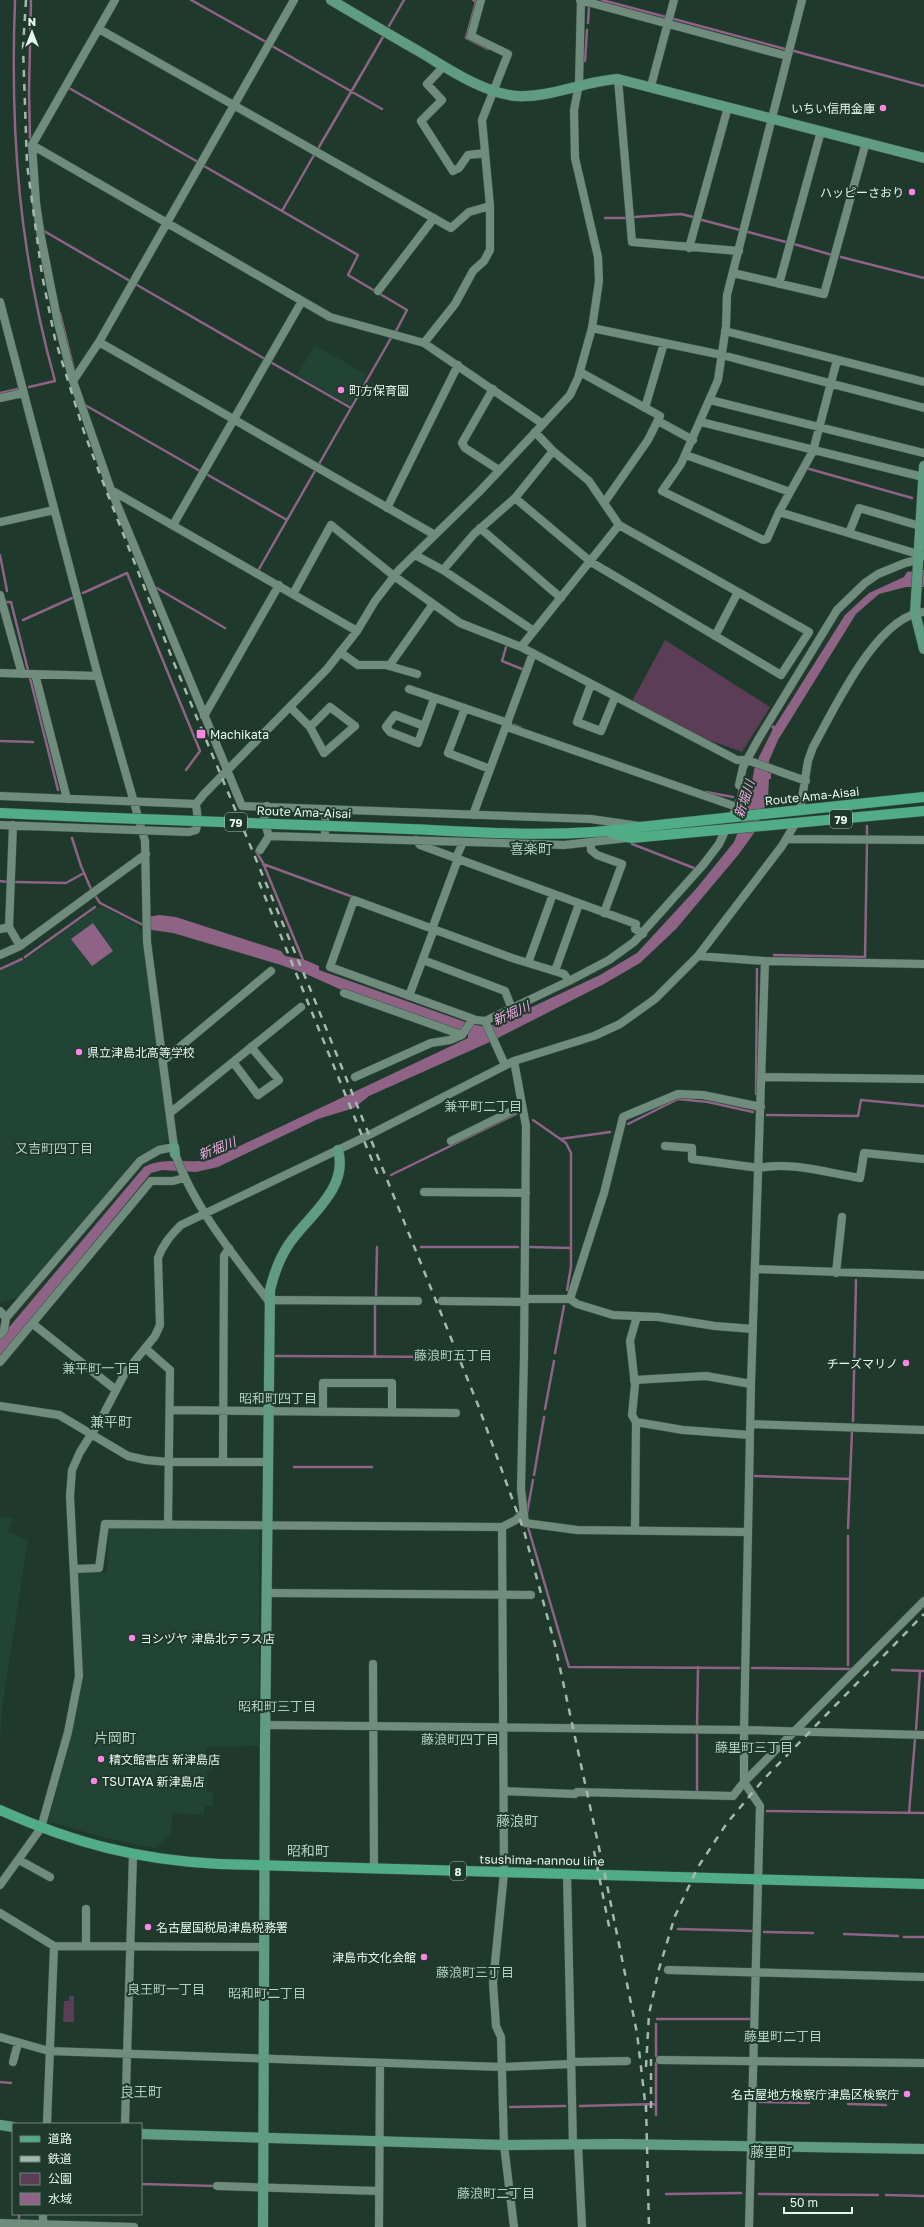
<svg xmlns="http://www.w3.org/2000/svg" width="924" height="2227" font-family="'Golos Text','Noto Sans JP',sans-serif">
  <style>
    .built { fill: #224434 }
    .green { fill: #5b3d55 }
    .water { fill: #8e6385 }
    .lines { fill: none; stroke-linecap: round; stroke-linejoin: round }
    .stream { stroke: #8e6385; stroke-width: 2.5 }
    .street-casing { stroke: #3c5349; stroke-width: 9 }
    .secondary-casing { stroke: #3c5349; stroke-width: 11 }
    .primary-casing { stroke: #3c5349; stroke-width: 11 }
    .street { stroke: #6f8c7d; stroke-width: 8 }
    .secondary { stroke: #609c82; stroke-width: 10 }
    .primary { stroke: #51ad87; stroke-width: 10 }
    .rail { stroke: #a5b8ae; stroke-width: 2.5; stroke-dasharray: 7 7; stroke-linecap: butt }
    .primary-bridge-casing { stroke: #3c5349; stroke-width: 11; stroke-linecap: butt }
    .primary-bridge { stroke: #51ad87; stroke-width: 10 }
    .poi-dot { fill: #fb87e5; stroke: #1f392c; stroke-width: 1.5 }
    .labels { text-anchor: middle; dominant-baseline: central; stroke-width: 4; stroke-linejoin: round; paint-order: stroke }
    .shield { fill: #1f392c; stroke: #abbdb4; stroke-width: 1 }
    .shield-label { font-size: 11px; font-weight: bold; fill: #e7f6ee }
    .poi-label { font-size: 12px; fill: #e7f6ee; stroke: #1f392c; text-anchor: start }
    .street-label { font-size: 12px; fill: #e7f6ee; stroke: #1f392c }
    .water-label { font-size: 13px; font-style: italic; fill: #eba9dd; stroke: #1f392c }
    .neighbourhood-label { font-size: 13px; fill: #b0cfbf; stroke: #1f392c }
    .quarter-label { font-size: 14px; fill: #b0cfbf; stroke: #1f392c }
  </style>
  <rect width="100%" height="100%" fill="#1f392c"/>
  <!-- built -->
  <path class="built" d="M 315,345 L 367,375 L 350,405 L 297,375 Z
    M 100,906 L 137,924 L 142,932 L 142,940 L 169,1134 L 167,1142 L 138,1156 L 19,1297 L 0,1302 L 0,971 L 26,959 Z
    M 0,1516 L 13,1518 L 8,1532 L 28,1540 L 2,1709 L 0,1743 Z
    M 108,1526 L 259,1527 L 259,1746 L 206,1747 L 206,1754 L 212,1754 L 212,1771 L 207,1771 L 207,1792 L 213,1792 L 213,1806 L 205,1806 L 204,1815 L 173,1813 L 170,1835 L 155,1848 L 106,1838 L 51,1822 L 49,1819 L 72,1732 L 78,1698 L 81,1666 L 78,1573 L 107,1573 Z"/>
  <!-- green -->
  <path class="green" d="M 665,640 L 770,707 L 742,752 L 695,735 L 631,703 Z
    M 69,1996 L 74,1996 L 74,2022 L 63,2022 L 64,2001 L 69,2001 Z"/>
  <!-- water -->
  <path class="water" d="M 924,570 L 924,587 L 906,587 L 879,594 L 856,614 L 778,740 L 769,761 L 768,773 L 771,773 L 771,779 L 769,779 L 768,799 L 754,833 L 739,854 L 676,929 L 640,963 L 604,984 L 492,1041 L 369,1096 L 354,1108 L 318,1119 L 218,1167 L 196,1172 L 162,1170 L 151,1173 L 0,1357 L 0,1338 L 144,1167 C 165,1156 190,1165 212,1159 L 468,1038 L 468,1033 L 344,991 L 306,974 L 281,965 L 173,933 L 152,930 L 143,931 L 143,918 L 159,915 L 176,917 L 281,951 L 285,956 L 305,960 L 319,966 L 319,970 L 471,1024 L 486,1027 L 496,1024 L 600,975 L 637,953 L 696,889 L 734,842 L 749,803 L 746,802 L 749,799 L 755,765 L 773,729 L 771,728 L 773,725 L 775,726 L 845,615 L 869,593 L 904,577 L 907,572 Z
    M 93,923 L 113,951 L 92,966 L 71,939 Z"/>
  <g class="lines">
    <!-- stream -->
    <path class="stream" d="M 15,0 C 10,135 19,251 55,381 L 29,387
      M 191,0 L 266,42
      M 473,0 L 476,2 L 466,38 L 488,49
      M 602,0 L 666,17
      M 674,19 L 785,49
      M 588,23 L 589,7
      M 389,26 L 404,0
      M 272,46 L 382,109
      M 794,51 L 924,86
      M 585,61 L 587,30
      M 69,88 L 198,162
      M 30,138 L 29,91 L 31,0
      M 319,147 L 383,37
      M 314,155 L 282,211 L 358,255 L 348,275 L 407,310 L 396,331
      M 204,166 L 282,211
      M 634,217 L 681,214 L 693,217
      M 605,218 L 625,218
      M 702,220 L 740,230
      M 44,231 L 130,281
      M 748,232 L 786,242
      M 794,244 L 832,255
      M 841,257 L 924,278
      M 137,285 L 265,359
      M 60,313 L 75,374
      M 272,363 L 351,408
      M 0,393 L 18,389
      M 85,405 L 200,471
      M 319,464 L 391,338
      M 806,468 L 912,498
      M 208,475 L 287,520
      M 0,555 L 7,591
      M 259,569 L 315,471
      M 155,587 L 225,628
      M 83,593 L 127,573 L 200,751 L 186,770
      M 4,602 L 11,602 L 58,790
      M 23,620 L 72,598
      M 507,644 L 502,661 L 522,669
      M 514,725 L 521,728
      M 0,741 L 33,742
      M 706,792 L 733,797
      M 867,826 L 867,835
      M 72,838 L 81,866 L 91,889
      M 632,844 L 694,868
      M 256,851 L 263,863 L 303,960
      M 263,864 L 353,897
      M 0,881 L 7,882
      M 16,882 L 66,883 L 84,873
      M 96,897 L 100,903 L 145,926
      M 774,955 L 865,957 L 867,843
      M 25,957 L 95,907
      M 0,969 L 22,959
      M 756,1094 L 757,969
      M 767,1115 L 858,1116 L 861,1100 L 924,1106
      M 533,1120 L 566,1143 L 571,1153 L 571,1267 L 567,1290
      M 628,1124 L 678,1099 L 708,1102 L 753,1112
      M 560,1139 L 610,1132
      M 391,1175 L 516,1114
      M 421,1247 L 518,1247
      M 530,1247 L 571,1248
      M 376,1296 L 377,1247
      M 375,1304 L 375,1356
      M 555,1353 L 564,1306
      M 276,1356 L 450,1357
      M 545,1409 L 554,1361
      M 853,1421 L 856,1280
      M 294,1467 L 372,1467
      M 534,1475 L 544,1417
      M 755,1476 L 850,1479
      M 527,1513 L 533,1480
      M 528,1527 L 569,1667 L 739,1668
      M 848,1528 L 852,1431
      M 848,1665 L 848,1536
      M 752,1668 L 851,1669
      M 892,1670 L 924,1671
      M 697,1727 L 698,1667
      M 916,1730 L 920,1671
      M 697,1792 L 697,1732
      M 767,1811 L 924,1813
      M 909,1813 L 915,1739
      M 678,1929 L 752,1931
      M 764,1932 L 813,1933
      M 844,1934 L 898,1936
      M 904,1937 L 924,1937
      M 657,2019 L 749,2019
      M 656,2056 L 656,2024
      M 0,2082 L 11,2083
      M 759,2102 L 809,2103
      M 656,2104 L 656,2063
      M 848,2104 L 886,2105
      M 580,2106 L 656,2104 L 656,2115
      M 510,2107 L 565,2106
      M 141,2184 L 215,2186
      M 666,2194 L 741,2193
      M 759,2194 L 878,2195
      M 886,2195 L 924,2196
      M 19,2219 L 19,2214"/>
    <!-- street casing -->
    <g class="street-casing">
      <path id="street" d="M 115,0 L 32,145 L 330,317 L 424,343 L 543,424
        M 580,0 L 787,56
        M 802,0 L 727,295 L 726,326 L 718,380 L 681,464 L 662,491 L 763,540 L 767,539 L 779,512 L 924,556
        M 99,29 L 451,228 L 469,212 L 490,206
        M 444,66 L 427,84 L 442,100 L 421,121 L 453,171 L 459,168 L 468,155 L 485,153
        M 618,79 L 632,242 L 739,251
        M 651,86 L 674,0
        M 32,145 L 36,203 L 41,237 L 58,323 L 73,381 L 111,490 L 242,806 L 591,819 L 639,826
        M 689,248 L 728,107
        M 733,273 L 824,294 L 866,142
        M 779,284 L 821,131
        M 378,291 L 434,218
        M 0,302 L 98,676 L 145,841 L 147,942 L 174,1147 L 159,1150 L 140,1161 L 6,1318 L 0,1311
        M 592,328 L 722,355 L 924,408
        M 725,331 L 924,382
        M 99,342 L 435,535
        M 424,343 L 455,304 L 473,271 L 484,261 L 490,250 L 490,206 L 482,120 L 508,54 L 471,36 L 481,0
        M 580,372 L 660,416 L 648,440 L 604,503
        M 73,381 L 99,342 L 294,0
        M 493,389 L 462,443 L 465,448 L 499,470
        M 0,398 L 23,393
        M 710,400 L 924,453
        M 645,408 L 664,343
        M 658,421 L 693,440
        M 701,422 L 923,477
        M 686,455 L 790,492
        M 111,490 L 357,631
        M 515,498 L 591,562 L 781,675 L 809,632 L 619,525 L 589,481 L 553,451 L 535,432
        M 387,508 L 458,365
        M 779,512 L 813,451 L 837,360
        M 0,522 L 54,510
        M 173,525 L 302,301
        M 619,525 L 521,647 L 737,760 L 747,760 L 806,781
        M 480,528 L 561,598
        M 849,533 L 859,508 L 920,526
        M 415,555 L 443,570 L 534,631
        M 443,570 L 474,534 L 515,498 L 553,451
        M 293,594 L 331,525 L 394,576 L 460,623 L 521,647
        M 0,595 L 22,674
        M 715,636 L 738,592
        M 340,652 L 358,665 L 386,665 L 417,674
        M 389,666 L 433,604
        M 0,673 L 98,676
        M 35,674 L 67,799
        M 591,684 L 577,722 L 601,731 L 615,697
        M 409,689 L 508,723
        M 290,707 L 310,727 L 324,753 L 355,726 L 330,707 L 310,727
        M 465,708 L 448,753 L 490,769
        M 204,716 L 279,585
        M 424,726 L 395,715 L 386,727 L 390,732 L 418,743 L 434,699
        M 507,727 L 737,807
        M 0,796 L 196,804
        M 267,806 L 264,821 L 269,836 L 564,845 L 627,838
        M 800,811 L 808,761 L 813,747 C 834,710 877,615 924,612
        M 473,815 L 533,653
        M 732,817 L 741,798 L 743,788 L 739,785 L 743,767 L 759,738 L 837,610 L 865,583 L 878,574 L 905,563 L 917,560
        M 0,825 L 189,832 L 196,830 L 198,821 L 196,804 L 204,794 L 327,669 L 357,631 L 375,601 L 399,570 L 479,492 L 543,424 L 570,395 L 578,378 L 592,328 L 599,281 L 598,257 L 575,158 L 574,110 L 579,84 L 581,0
        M 13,825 L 9,927 L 20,946
        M 325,832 L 326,809
        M 787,839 L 924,840
        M 416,840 L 420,845 L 636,924 L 635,929 L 643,934
        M 591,842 L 591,850 L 597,855 L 622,864 L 604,913
        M 260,850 L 269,836
        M 456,858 L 463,842
        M 0,929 L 9,927
        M 432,929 L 458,859
        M 0,955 L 20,946 L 146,854
        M 698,956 L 765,961 L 924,964
        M 423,960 L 505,991 L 512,1009
        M 528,963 L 553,894
        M 555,971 L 579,904
        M 569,981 L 564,974 L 512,958 L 354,900 L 330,967 L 476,1020 L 485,1021 L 569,981 L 609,960 L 634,942 L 703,865 L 719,844 L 726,829
        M 344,993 L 462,1035
        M 409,996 L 434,929
        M 485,1021 L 505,1065
        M 163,1061 L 271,971
        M 514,1061 L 526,1126 L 524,1355 L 521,1489 L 525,1523 L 577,1530 L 748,1532
        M 233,1062 L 258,1095 L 279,1080 L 251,1047
        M 355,1077 L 431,1043 L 450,1040 L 462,1035 L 473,1019
        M 762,1077 L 924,1079
        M 170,1113 L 301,1007
        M 451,1141 L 522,1106
        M 665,1146 L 692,1148 L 692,1159 L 759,1168 C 790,1161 828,1173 860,1178 L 864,1153 L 924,1159
        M 175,1154 C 196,1211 234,1255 270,1303
        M 424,1192 L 526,1193
        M 756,1269 L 924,1275
        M 836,1273 L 842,1217
        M 525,1299 L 570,1299 L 577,1304 L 613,1315 L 658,1317 L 715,1326 L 753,1329
        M 570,1299 L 604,1193 L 623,1117 L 678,1094 L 703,1095 L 761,1107
        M 270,1300 L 418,1301
        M 442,1301 L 525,1302
        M 33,1324 L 116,1390
        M 0,1335 L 4,1330 L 6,1318
        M 145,1348 L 170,1370 L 168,1524
        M 0,1362 L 151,1181 L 173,1181 L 184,1178
        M 634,1380 L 706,1376 L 751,1384
        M 0,1406 L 59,1415 L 128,1456 L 146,1460 L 168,1462 L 269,1462
        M 170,1410 L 456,1413
        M 323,1412 L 323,1383 L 392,1383 L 392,1412
        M 636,1422 L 683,1430 L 750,1435
        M 751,1424 L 924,1430
        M 223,1462 L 224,1256 L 229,1248
        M 502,1527 L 504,1873 L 493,1983 L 496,2026 L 501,2037 L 504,2145 L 514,2227
        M 635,1530 L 636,1422 L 632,1415 L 635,1385 L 630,1341 L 637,1316
        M 74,1569 L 99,1568 L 105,1524 L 502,1527 L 516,1520 L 522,1514
        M 268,1593 L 531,1595
        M 373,1664 L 374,1869
        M 266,1725 L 744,1730 L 924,1735
        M 504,1791 L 575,1794 L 577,1792 L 733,1796 L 744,1782 L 924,1601
        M 19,1860 L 50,1877
        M 567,1874 L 573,2145
        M 0,1885 L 41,1828 L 68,1732 L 79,1676 L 70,1496 L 72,1470 L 80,1452 L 101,1419 L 125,1373 L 155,1336 L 160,1325 L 158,1258 C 163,1244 171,1235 181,1225 L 369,1135 L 514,1061 L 594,1036 L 620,1024 L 655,999 L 698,956 L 782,846 L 795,824
        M 0,1913 L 54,1946 L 265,1947
        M 86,1946 L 86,1909
        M 668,1970 L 924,1977
        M 0,2037 L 49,2051 L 502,2067 L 571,2064
        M 660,2060 L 924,2063
        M 13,2062 L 18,2043
        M 571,2062 L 627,2061
        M 47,2124 L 54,1946
        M 125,2124 L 133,1855
        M 578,2145 L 582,2227
        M 217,2186 L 379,2191
        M 0,2223 L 134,2227
        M 43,2227 L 43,2214
        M 379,2227 L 380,2063
        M 749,2227 L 760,1806 L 744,1782 L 744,1730 L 751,1384 L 765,961"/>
    </g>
    <!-- secondary casing -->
    <g class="secondary-casing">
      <path id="secondary" d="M 331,0 C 360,17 390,35 420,52 C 447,68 485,94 517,96 C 550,98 584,81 618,79 L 924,158
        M 924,466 L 915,613 L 924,649
        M 174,1147 L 175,1154
        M 0,2125 L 13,2127
        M 141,2134 L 504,2145 L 618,2144 L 924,2149
        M 263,2227 L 265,1745 L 270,1290 C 274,1273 279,1259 289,1244 C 308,1216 349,1189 338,1150"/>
    </g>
    <!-- primary casing -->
    <g class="primary-casing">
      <path id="primary" d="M 0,813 L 87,817
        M 386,828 C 470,831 556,840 640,827 L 924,797
        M 612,833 L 631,838 L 924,811
        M 0,1810 C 74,1843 138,1860 219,1864 L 924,1884"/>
    </g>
    <!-- street -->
    <use href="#street" class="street"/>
    <!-- secondary -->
    <use href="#secondary" class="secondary"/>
    <!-- primary -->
    <use href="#primary" class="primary"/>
    <!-- rail -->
    <path class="rail" d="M 26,0 L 23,47 L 27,164 L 42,275 L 55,339 L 84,432 L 106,490 L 174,663 L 311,991 L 478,1405 L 524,1531 L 555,1645 L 606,1880 L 637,2033 L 646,2110
      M 259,882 L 378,1175
      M 594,1851 L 610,1931
      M 651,2059 L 651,2111
      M 646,2067 L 649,2014 L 659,1969 L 675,1916 L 698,1867 L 727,1823 L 764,1779 L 924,1614
      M 646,2105 L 649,2227"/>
    <!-- primary-bridge casing -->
    <g class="primary-bridge-casing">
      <path id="primary-bridge" d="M 87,817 L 386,828"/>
    </g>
    <!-- primary-bridge -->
    <use href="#primary-bridge" class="primary-bridge"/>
  </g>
  <!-- markers -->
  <g class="poi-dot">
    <circle cx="883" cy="108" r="4"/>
    <circle cx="912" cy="192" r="4"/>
    <circle cx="341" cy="390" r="4"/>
    <rect x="196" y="729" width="10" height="10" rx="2"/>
    <circle cx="79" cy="1052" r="4"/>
    <circle cx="906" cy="1363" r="4"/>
    <circle cx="132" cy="1638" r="4"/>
    <circle cx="101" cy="1759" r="4"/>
    <circle cx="94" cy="1781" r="4"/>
    <circle cx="148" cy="1927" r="4"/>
    <circle cx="424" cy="1957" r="4"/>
    <circle cx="907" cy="2094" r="4"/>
  </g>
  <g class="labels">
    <!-- shield labels -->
    <g class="shield">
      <rect x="830" y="810" width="22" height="18" rx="3"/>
      <rect x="225" y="813" width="22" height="18" rx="3"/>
      <rect x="450" y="1862" width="16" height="18" rx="3"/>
    </g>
    <g class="shield-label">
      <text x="841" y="819">79</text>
      <text x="236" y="822">79</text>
      <text x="458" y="1871">8</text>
    </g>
    <!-- poi labels -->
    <g class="poi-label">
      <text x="875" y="108" text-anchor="end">いちい信用金庫</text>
      <text x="904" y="192" text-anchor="end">ハッピーさおり</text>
      <text x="349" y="390">町方保育園</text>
      <text x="210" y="734">Machikata</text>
      <text x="87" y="1052">県立津島北高等学校</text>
      <text x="898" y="1363" text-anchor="end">チーズマリノ</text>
      <text x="140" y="1638">ヨシヅヤ 津島北テラス店</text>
      <text x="109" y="1759">精文館書店 新津島店</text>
      <text x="102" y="1781">TSUTAYA 新津島店</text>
      <text x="156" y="1927">名古屋国税局津島税務署</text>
      <text x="416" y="1957" text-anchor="end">津島市文化会館</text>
      <text x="899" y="2094" text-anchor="end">名古屋地方検察庁津島区検察庁</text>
    </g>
    <!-- street labels -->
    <g class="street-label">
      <text transform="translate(812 796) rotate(-6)">Route Ama-Aisai</text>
      <text transform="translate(304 812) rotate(2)">Route Ama-Aisai</text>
      <text transform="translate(542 1860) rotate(1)">tsushima-nannou line</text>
    </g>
    <!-- water labels -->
    <g class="water-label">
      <text transform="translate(744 799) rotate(-72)">新堀川</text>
      <text transform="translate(511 1013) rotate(-24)">新堀川</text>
      <text transform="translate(217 1148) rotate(-21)">新堀川</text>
    </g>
    <!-- neighbourhood labels -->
    <g class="neighbourhood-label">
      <text x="483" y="1106">兼平町二丁目</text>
      <text x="54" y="1148">又吉町四丁目</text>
      <text x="453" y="1355">藤浪町五丁目</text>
      <text x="101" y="1368">兼平町一丁目</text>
      <text x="278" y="1398">昭和町四丁目</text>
      <text x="277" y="1706">昭和町三丁目</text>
      <text x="460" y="1739">藤浪町四丁目</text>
      <text x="754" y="1747">藤里町三丁目</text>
      <text x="475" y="1972">藤浪町三丁目</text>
      <text x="166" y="1989">良王町一丁目</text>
      <text x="267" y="1993">昭和町二丁目</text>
      <text x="783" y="2036">藤里町二丁目</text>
      <text x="496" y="2193">藤浪町二丁目</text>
    </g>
    <!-- quarter labels -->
    <g class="quarter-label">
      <text x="531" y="848">喜楽町</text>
      <text x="111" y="1421">兼平町</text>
      <text x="115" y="1737">片岡町</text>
      <text x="517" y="1820">藤浪町</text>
      <text x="308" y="1850">昭和町</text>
      <text x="141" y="2091">良王町</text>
      <text x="771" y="2151">藤里町</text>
    </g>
  </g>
  <!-- legend -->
  <rect x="12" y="2123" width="130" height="92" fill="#1f392c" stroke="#6f857a"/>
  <rect x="20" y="2136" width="20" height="6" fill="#51ad87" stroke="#6f857a"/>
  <text x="48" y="2143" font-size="12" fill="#e7f6ee">道路</text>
  <rect x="20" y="2156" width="20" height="6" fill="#a5b8ae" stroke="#6f857a"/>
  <text x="48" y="2163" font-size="12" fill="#e7f6ee">鉄道</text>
  <rect x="20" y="2173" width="20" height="12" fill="#5b3d55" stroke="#6f857a"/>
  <text x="48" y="2183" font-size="12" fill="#e7f6ee">公園</text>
  <rect x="20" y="2193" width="20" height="12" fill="#8e6385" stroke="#6f857a"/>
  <text x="48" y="2203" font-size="12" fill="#e7f6ee">水域</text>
  <!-- north arrow -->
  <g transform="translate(32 32)" stroke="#1f392c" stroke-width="3" paint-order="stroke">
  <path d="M0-3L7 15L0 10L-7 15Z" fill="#e7f6ee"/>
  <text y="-6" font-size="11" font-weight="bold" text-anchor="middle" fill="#e7f6ee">N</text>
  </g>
  <!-- scale -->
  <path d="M784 2207v6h68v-6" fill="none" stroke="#e7f6ee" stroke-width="2"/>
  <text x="790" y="2207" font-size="12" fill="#e7f6ee" stroke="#1f392c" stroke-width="3" paint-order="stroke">50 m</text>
</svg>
